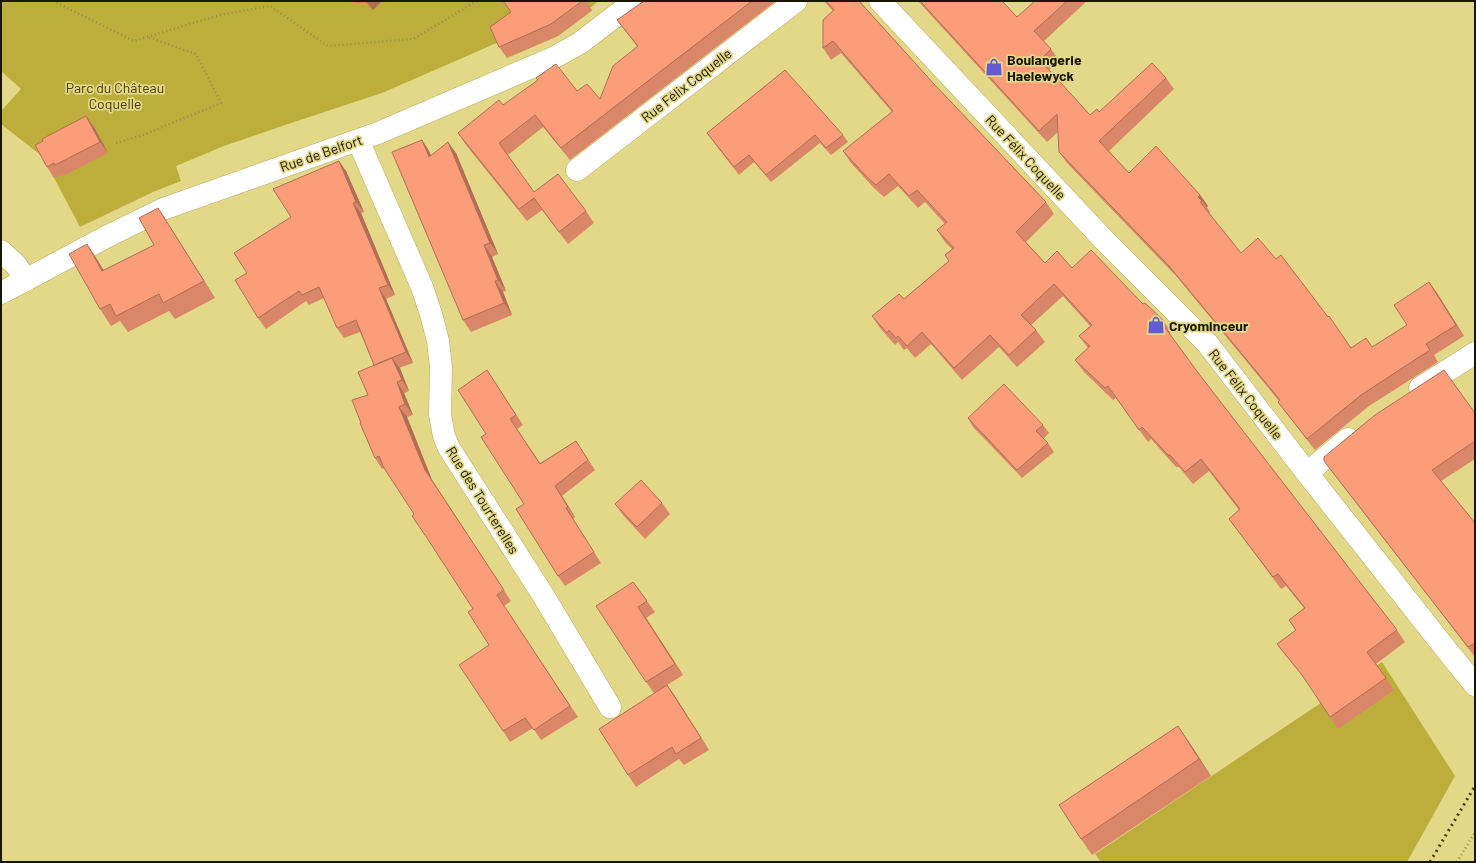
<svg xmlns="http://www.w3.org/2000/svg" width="1476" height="863" font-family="Barlow,sans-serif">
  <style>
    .green { fill: #bdae3c }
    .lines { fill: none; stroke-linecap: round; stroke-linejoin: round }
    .minor-casing { stroke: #b5ab5c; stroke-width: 23 }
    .path { stroke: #958d54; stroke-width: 2.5; stroke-dasharray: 1 3; stroke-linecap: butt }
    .minor { stroke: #fff; stroke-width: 22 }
    .rail { stroke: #413c1c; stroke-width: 3; stroke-dasharray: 2 4; stroke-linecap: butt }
    .wall { fill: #d98768 }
    .shaded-wall { fill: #b06e55 }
    .building { fill: #fc9d79; stroke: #b06e55 }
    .labels { text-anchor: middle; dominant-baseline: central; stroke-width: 3.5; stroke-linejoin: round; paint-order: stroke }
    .poi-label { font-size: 14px; font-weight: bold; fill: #181500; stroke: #e3d888; text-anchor: start }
    .street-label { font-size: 14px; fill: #181500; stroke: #e3d888 }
    .park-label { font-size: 14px; fill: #423a00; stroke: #e3d888 }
  </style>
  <rect width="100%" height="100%" fill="#e3d888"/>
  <!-- green -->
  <path class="green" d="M 1,1 L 599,1 L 590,8 L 592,11 L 558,36 L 507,58 L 499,42 L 382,93 L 285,125 L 224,146 L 176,166 L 181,181 L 153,192 L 80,227 L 43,157 L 1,124 L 1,111 L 21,89 L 1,71 Z
    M 1382,662 L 1455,776 L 1407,862 L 1101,862 L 1095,854 Z"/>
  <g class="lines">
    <!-- minor casing -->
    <g class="minor-casing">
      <path id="minor" d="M 880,1 L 1105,241 L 1207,343 L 1307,473 L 1445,648 L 1475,685
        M 358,140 L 422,287 L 431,314 L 438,341 L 441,367 L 440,415 L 444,436 L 449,448 L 543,595 L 610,707
        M 577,170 L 796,1
        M 1,251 L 16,265 L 26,280
        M 1,293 L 108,236 L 163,209 L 378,133 L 553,58 L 580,43 L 635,1
        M 1420,388 L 1475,353
        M 1307,473 L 1348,439"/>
    </g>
    <!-- path -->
    <path class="path" d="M 53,1 L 134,41 L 220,15 L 270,6 L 328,46 L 413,39 L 477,1
      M 116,143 L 143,135 L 221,103 L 196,54 L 148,37
      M 1457,862 L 1475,832"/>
    <!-- minor -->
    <use href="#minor" class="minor"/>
    <!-- rail -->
    <path class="rail" d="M 1430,862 L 1475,786"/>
  </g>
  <!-- wall -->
  <path class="wall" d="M 353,1 L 382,1 L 373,10 L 365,3 L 355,3 Z
    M 502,1 L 586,1 L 592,10 L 558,36 L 507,58 L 499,47 L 511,12 Z
    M 644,1 L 776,1 L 570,160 L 543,127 L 508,155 L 534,192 L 586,211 L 594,223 L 568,244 L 542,210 L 527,221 L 466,145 L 458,133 L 503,105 L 577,91 L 600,99 L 637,46 L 626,32 L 617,20 Z
    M 824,1 L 859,1 L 934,84 L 1046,202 L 1054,214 L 1026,242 L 1045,263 L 1072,268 L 1143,304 L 1163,320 L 1171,332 L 1169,334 L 1199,374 L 1397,630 L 1405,642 L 1376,664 L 1394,690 L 1338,729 L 1308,683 L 1286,656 L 1277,644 L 1296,631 L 1289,620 L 1304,608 L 1286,586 L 1281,589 L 1229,519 L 1239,510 L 1209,471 L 1193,484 L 1179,467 L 1176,467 L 1151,439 L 1148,442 L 1116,398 L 1113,400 L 1084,372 L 1075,360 L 1088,348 L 1079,336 L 1090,326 L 1063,296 L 1031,325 L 1036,330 L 1045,342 L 1017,367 L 999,347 L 962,380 L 931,344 L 915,358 L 907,348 L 904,350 L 898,342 L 895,345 L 880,328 L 872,316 L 904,299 L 949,261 L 945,255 L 952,249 L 945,242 L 937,230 L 945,224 L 925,202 L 918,208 L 898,186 L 884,197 L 874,188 L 851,163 L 843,151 L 892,112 L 841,53 L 831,60 L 823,48 L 833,11 Z
    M 918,1 L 1002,1 L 1017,17 L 1035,1 L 1087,1 L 1044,41 L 1051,49 L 1059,60 L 1049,70 L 1090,115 L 1099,112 L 1166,78 L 1174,89 L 1109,151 L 1129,173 L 1200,195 L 1208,206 L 1207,207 L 1210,212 L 1209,213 L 1241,253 L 1351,348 L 1373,347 L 1407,325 L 1429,282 L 1464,336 L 1434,355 L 1438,362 L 1369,406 L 1315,450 L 1286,413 L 1278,402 L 1279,401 L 1177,277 L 1067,163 L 1059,152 L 1058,132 L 1047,142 Z
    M 94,127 L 108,153 L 63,176 L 62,175 L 54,178 L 47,167 Z
    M 707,133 L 843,135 L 848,142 L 831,155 L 820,143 L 771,182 L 754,162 L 739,175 L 712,140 Z
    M 422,140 L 429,151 L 431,155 L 456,153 L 498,254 L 492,257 L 506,291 L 503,292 L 512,315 L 471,332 L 463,320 Z
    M 346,171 L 364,212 L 361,213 L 395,295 L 386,299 L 413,363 L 399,368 L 409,391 L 404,393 L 413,415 L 407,417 L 432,480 L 511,601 L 504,606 L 578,717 L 541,740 L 533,728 L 510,742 L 503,731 L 489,645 L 473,609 L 414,514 L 384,468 L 382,469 L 375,458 L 361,423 L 374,365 L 360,332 L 344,338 L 337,328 L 324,298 L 309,305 L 306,301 L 266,329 L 258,318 L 247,273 L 291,217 Z
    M 158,208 L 169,225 L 215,298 L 175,319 L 169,311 L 128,332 L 120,321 L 111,326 L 100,309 L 87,244 L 98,261 L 104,271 L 154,245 Z
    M 487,370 L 523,425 L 517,429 L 540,463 L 576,441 L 595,470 L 562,496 L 575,517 L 573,519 L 601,563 L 565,586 L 558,576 L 524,504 L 486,434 Z
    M 1475,413 L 1475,459 L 1441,481 L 1475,523 L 1475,657 L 1333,473 L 1324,461 Z
    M 968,418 L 1043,425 L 1049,433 L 1043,439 L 1048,443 L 1054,452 L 1022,478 L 973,427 Z
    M 662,503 L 670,514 L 645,539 L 623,515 L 615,504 Z
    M 633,582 L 655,612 L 646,618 L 683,675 L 667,685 L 709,750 L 684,765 L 679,759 L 636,787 L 628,775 L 654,693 L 646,682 Z
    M 1189,742 L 1211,776 L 1092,855 L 1081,839 Z"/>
  <!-- shaded-wall -->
  <path class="shaded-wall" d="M 366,1 L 382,1 L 373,10 Z
    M 86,116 L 94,127 L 108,153 L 100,142 Z
    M 422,140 L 429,151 L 437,169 L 429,157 Z
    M 448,142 L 456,153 L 498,254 L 490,243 Z
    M 339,161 L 346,171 L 364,212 L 356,202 Z
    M 1200,195 L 1208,206 L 1207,207 L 1202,201 L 1198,197 Z
    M 353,203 L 361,213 L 395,295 L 388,285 Z
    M 158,208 L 169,225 L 215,298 L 204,281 Z
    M 87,244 L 98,261 L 114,288 L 102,271 Z
    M 484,245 L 492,257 L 506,291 L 498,280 Z
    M 495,281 L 503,292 L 512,315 L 504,303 Z
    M 1429,282 L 1437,293 L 1464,336 L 1456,325 Z
    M 379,288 L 386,299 L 413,363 L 406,352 Z
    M 392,358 L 400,368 L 409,391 L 402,380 Z
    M 397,382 L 404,393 L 413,415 L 405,404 Z
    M 399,407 L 407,417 L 432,480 L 511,601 L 425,470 Z
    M 555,486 L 562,496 L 575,517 L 568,507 Z
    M 638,607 L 646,618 L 683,675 L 675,664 Z
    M 667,685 L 675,696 L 709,750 L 701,738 Z
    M 1178,726 L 1189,742 L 1211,776 L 1199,759 Z"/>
  <!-- building -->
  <path class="building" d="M 503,1 L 582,1 L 551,24 L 499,47 L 490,27 L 511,12 Z
    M 644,1 L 752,1 L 561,148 L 535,115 L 499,143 L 534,192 L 558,174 L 586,211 L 559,232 L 534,198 L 519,209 L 458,133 L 499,100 L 503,105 L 538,80 L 536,78 L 556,64 L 577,91 L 587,84 L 600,99 L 613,66 L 638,46 L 617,20 Z
    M 826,1 L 859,1 L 934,84 L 1046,202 L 1016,232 L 1045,263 L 1057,251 L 1072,268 L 1091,250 L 1143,304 L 1145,303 L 1163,320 L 1161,322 L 1199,374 L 1397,630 L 1367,652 L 1386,678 L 1330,717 L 1302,675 L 1277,644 L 1296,630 L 1289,620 L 1305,608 L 1278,574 L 1273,577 L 1229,519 L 1240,509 L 1201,459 L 1185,472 L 1170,455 L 1168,455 L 1142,427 L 1139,430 L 1108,386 L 1105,388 L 1075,360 L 1090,346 L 1079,336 L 1092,325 L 1054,284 L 1021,315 L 1036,330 L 1009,355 L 990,335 L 954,368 L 922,332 L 907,346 L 898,336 L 896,338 L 889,330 L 887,333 L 872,316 L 899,294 L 904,299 L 949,261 L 945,255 L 954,248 L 937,230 L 947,222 L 917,190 L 909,196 L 889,174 L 876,185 L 866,176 L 843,151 L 893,111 L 833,41 L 823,48 L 823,20 L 834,10 Z
    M 920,1 L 1002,1 L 1017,17 L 1035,1 L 1067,1 L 1034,31 L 1051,49 L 1040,60 L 1090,115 L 1097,109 L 1099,112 L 1152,63 L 1166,78 L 1099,141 L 1129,173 L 1156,146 L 1200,195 L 1198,197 L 1202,201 L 1200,202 L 1241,253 L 1258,238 L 1276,259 L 1281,255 L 1328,317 L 1329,316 L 1351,348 L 1366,338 L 1372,347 L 1407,325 L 1394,305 L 1429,282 L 1456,325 L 1426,344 L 1430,350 L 1361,395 L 1307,439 L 1278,402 L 1280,400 L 1169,266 L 1059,152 L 1057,114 L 1039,131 Z
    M 785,70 L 843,135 L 826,148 L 815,135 L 766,175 L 749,155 L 734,167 L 707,133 Z
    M 86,116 L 100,142 L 55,165 L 54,163 L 47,167 L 35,145 L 43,141 L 42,139 Z
    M 422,140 L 429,157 L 448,142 L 490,243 L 484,245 L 498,280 L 495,281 L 504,303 L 463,320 L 392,152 Z
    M 339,161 L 356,202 L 353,203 L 388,285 L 379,288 L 406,352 L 374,365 L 356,320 L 337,328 L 319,287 L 302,295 L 299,291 L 258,318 L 235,280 L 247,273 L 234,253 L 291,217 L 273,189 Z
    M 158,208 L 204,281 L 163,303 L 159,294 L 116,316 L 110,304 L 100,309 L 69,254 L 87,244 L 102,271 L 154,245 L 139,218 Z
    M 392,358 L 402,380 L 397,382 L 405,404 L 399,407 L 425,470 L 504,590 L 497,595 L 570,706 L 534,730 L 525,718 L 503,731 L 459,665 L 489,645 L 468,612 L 473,609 L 427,538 L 412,516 L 414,514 L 384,468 L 379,456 L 375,458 L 360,423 L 361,423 L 352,400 L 368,395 L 358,372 Z
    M 487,370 L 516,415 L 510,419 L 540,464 L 576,441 L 588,460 L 555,486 L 568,507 L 566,508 L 594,552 L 558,576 L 516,509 L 524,504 L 481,437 L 486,434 L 458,390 Z
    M 1444,370 L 1475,413 L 1475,441 L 1432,470 L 1475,523 L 1475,643 L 1468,647 L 1324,461 L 1324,457 L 1375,415 Z
    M 1004,384 L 1043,425 L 1036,431 L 1048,443 L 1017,470 L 968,418 Z
    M 641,480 L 662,503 L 637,527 L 615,504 Z
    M 633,582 L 647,601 L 638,607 L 675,664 L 646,682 L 596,606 Z
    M 667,685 L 701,738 L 676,754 L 672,747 L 628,775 L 599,729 Z
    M 1178,726 L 1199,759 L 1081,839 L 1059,805 Z"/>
  <!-- icons -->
  <defs>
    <g id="shop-bare" transform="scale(1.38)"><path d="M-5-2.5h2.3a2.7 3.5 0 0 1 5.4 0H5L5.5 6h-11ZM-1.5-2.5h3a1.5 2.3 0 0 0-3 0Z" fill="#645bd4" stroke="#e3d888" stroke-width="2.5" paint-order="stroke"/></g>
  </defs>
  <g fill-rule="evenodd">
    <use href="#shop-bare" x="994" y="67"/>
    <use href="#shop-bare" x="1156" y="325"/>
  </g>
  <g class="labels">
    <!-- poi labels -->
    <g class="poi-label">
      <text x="1007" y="59">Boulangerie<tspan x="1007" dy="16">Haelewyck</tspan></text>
      <text x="1169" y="325">Cryominceur</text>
    </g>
    <!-- street labels -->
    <g class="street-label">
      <text transform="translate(686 85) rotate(-38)">Rue Félix Coquelle</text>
      <text transform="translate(321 153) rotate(-19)">Rue de Belfort</text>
      <text transform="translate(1026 157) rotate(47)">Rue Félix Coquelle</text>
      <text transform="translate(1246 394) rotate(52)">Rue Félix Coquelle</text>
      <text transform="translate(483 500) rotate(58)">Rue des Tourterelles</text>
    </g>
    <!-- park labels -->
    <g class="park-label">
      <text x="115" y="87">Parc du Château<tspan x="115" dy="16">Coquelle</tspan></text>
    </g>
  </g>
  <!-- border -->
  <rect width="1476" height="863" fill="none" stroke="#181500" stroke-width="4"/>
</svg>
